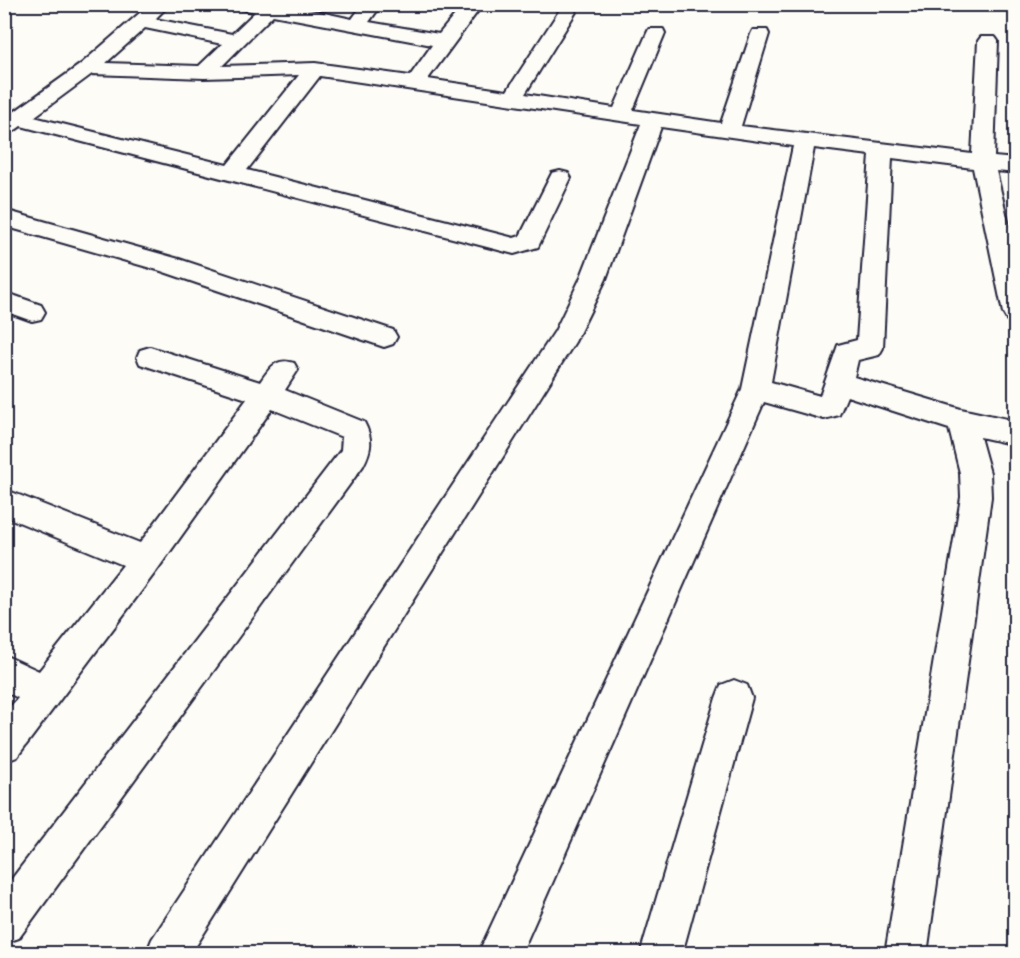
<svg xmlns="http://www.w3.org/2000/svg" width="1020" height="958" font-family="'Indie Flower',sans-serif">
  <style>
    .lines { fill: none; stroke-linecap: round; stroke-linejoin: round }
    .minor-casing { stroke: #22223b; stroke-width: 4 }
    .minor { fill: #fdfcf7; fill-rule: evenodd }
  </style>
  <rect width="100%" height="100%" fill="#fdfcf7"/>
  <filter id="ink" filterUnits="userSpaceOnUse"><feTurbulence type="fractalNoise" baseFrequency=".0167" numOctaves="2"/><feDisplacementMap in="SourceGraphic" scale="12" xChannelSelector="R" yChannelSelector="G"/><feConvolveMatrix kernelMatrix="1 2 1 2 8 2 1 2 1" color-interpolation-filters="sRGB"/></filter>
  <g filter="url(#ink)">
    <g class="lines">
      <!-- minor casing -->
      <g class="minor-casing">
        <path id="minor" d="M 150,4 L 170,4 L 155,19 L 232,34 L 255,12 L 236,8 L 233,4 L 283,4 L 352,19 L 363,4 L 382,4 L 369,22 L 439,34 L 464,4 L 483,4 L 428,79 L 507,91 L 561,8 L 573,8 L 576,12 L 525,94 L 614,108 L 647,33 L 649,29 L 663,29 L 665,33 L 633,110 L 721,123 L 751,34 L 753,30 L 767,30 L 769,34 L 741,126 L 972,154 L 978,41 L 981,37 L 995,37 L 998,41 L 994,157 L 1016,159 L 1016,173 L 996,171 L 1016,255 L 1016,322 L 1007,320 L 1003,313 L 973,168 L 892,158 L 883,348 L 879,355 L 858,360 L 854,377 L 961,409 L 1016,421 L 1016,445 L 980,437 L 990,473 L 991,497 L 927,954 L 885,954 L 961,497 L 960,473 L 949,429 L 847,396 L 839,415 L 824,419 L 764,402 L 521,954 L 478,954 L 742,389 L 793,146 L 661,127 L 606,279 L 575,342 L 191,954 L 146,954 L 152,939 L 555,331 L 580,279 L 641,124 L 320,76 L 247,170 L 514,238 L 520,236 L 552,173 L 560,171 L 568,173 L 571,178 L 538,247 L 514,254 L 21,126 L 14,131 L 4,133 L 4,119 L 81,64 ZM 273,15 L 432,45 L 410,76 L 315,63 L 222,66 ZM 145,28 L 222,44 L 199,66 L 106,63 ZM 92,74 L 204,78 L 299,75 L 227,165 L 34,117 ZM 814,148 L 870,155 L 857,340 L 838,345 L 820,396 L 771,382 Z
          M 4,210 L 179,259 L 393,330 L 397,337 L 393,344 L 384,347 L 161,271 L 4,226 Z
          M 4,292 L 41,305 L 45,312 L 41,319 L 32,321 L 4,311 Z
          M 150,347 L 260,382 C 270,368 276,357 294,363 L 298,370 L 285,390 L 364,422 C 373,439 372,449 363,466 L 19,938 L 4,943 L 4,889 L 341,450 L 342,437 L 272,409 L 157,570 L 56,705 L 17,757 L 4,762 L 4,714 L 18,698 L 4,691 L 4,655 L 39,671 L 123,565 L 4,516 L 4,489 L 140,543 L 247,399 L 140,364 L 137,357 L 140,350 Z
          M 734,680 L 747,685 L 752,698 L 682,954 L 640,954 L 716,698 L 721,685 Z"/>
      </g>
      <!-- minor -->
      <use href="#minor" class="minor"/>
    </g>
  </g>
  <!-- margin -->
  <rect width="1020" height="958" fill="none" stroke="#fdfcf7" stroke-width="24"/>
  <rect x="12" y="12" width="996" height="934" fill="none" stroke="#22223b" stroke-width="2" filter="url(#ink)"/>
</svg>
